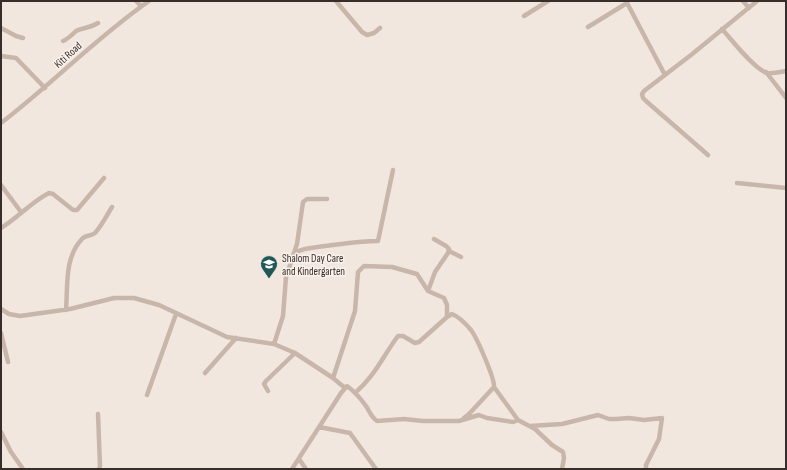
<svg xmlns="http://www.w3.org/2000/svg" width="787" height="470" font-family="'Sofia Sans Condensed',sans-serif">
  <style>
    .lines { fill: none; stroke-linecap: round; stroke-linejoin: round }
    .minor { stroke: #c9b6ab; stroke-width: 4.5 }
    .labels { text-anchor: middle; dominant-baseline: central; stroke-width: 3; stroke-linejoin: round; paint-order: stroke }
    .street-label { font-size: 11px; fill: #372d2a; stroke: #f9f1eb }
    .poi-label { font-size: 11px; fill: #372d2a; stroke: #f9f1eb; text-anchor: start }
  </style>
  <rect width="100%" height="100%" fill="#f2e7de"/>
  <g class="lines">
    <!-- minor -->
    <path class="minor" d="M 136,1 L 141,6
      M 336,1 L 362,32 L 367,35 L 374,33 L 380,28
      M 626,1 L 665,75
      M 743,1 L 749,8
      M 524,16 L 548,1
      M 588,27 L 627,3
      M 1,28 L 16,36 L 23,38
      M 722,29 C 732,40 754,69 767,73 C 773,74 780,72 786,71
      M 63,41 C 68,39 72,35 76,31 C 82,28 90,28 98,23
      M 1,56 L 16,58 L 45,88
      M 766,72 L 786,98
      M 1,123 C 52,84 96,38 149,1
      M 708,155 L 646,101 L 643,98 L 642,94 L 644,91 L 691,55 L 757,1
      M 737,183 L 786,188
      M 1,185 L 21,212
      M 1,228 C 18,218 31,202 49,193 L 53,194 L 73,210 L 77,210 L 104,178
      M 449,251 L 461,257
      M 295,253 C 304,247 314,248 325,246 C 343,244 360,241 378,241 L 393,170
      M 428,291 L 435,272 L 448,253 L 449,249 L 446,246 L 434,239
      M 1,309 L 9,314 L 20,316 L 70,309 L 114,298 L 134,298 L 159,305 L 227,337 L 274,344 L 295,353 L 333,378 L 345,388
      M 66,310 C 68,286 64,258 82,239 C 85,235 92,236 95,233 C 102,225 107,215 112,207
      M 1,333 L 8,362
      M 274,344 L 283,316 L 286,277 L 297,244 L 303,202 L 307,199 L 327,199
      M 205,373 L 236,338
      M 333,378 L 355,311 L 358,272 L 364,266 L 392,267 L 417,274 L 428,291 L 444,298 L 447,305 L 447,317
      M 268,391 L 264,384 L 266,381 L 295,353
      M 355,393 C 375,376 383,356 398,336 L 403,336 L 415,343 L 419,342 L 447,317 L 452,314 C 460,317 466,324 471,330 C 477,338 495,379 494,387 L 518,420
      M 147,395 L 176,314
      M 98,414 L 100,466 L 99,469
      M 464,418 L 469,414 L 494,387
      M 530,426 L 562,424 L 598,415 L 609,419 L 616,419 L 629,418 L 644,420 L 662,418 L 659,439 L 646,465 L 646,469
      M 319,427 L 350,433 L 376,469
      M 1,432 L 11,452 L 23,469
      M 299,459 L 306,469
      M 292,469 L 341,393 L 347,386 C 354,391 361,399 366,406 C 370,412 371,417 377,421 L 404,419 L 423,421 L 459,421 L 479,415 L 487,418 L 513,422 L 518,420 L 535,429 L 552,445 L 563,452 L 564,458 L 562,469"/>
  </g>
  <!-- icons -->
  <defs>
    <g id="school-pin" transform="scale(0.9)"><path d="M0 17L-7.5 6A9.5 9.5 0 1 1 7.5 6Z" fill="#215757" stroke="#f9f1eb"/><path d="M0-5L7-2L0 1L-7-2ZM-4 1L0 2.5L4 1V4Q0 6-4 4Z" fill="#fff"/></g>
  </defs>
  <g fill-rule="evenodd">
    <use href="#school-pin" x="269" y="264"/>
  </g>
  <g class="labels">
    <!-- street labels -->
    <g class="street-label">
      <text transform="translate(68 55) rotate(-42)">Kiti Road</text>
    </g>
    <!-- poi labels -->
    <g class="poi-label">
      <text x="282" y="258">Shalom Day Care<tspan x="282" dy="13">and Kindergarten</tspan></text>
    </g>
  </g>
  <!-- border -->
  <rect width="787" height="470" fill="none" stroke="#372d2a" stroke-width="4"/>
</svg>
